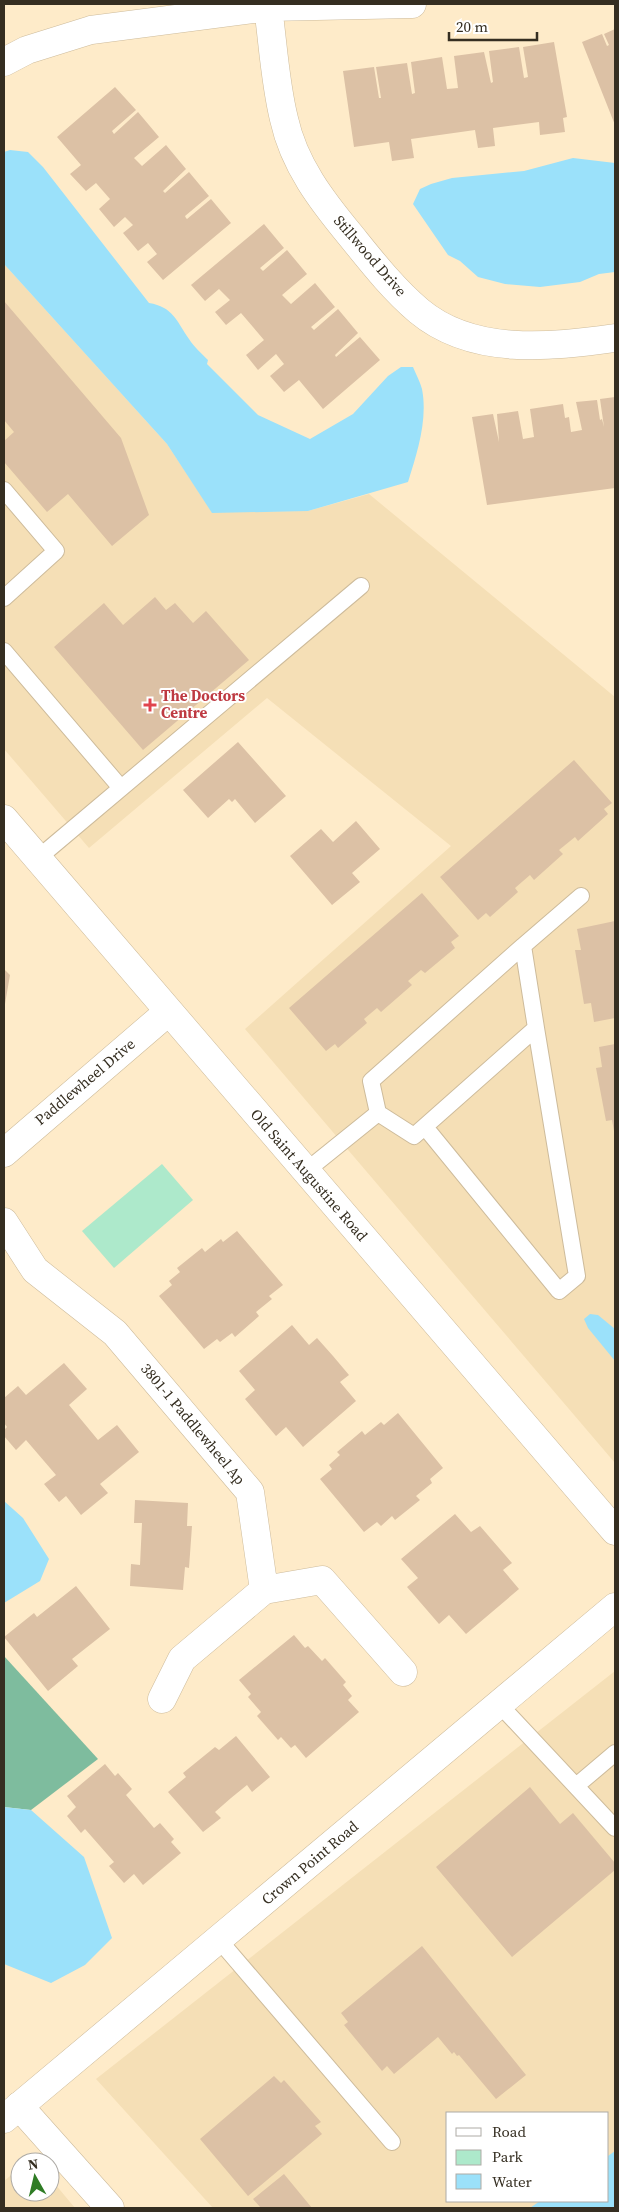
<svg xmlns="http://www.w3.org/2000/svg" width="619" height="2212" font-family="'Source Serif 4',serif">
  <rect width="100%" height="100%" fill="#feebc9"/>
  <path fill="#f5dfb6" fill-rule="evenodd" d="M4,264l163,180 45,68 96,-1 61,-17 246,203v766l-370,-434 206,-183 -184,-148 -178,150 -85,-99z
    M615,1671v537h-402l-117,-129zM448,2113h160v88h-160z
    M20,2168v24h30v-14l25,30h-71v-27z"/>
  <path fill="#ade9cb" d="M162,1164l31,36 -79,68 -32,-37z"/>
  <path fill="#7ebc9e" d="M4,1656l94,103 -67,51 -27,-3z"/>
  <path fill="#9be1fa" d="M10,150l18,2 15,15 106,136c24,4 27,17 40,36 5,8 13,15 19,21l-1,4 51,51 52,24 43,-25 35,-38 13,-9h12c3,7 7,15 9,22 6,31 -5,64 -14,93l-100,29 -96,2 -45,-69 -163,-180v-112z
    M573,158l42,5v109l-16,2 -19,8 -40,5 -35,-3 -27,-7 -18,-16 -12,-6 -35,-51 7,-15 11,-5 21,-6 72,-7z
    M590,1314l8,1 17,14v32l-27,-33 -4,-9z
    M4,1501l19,17 26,41 -9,22 -36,22z
    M4,1807l27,3 53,47 28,81 -27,27 -34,18 -47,-19z
    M615,2151v57h-85l10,-7h68v-45z"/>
  <path fill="#dcc1a5" d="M615,29v96l-33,-83 20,-8 5,12 2,-1 -5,-11z
    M554,42l13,75 -4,1 2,14 -25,3 -1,-13 -46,6 2,18 -17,2 -3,-18 -64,9 3,19 -22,3 -3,-19 -35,5 -11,-76 31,-4 5,31h2l-5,-31 31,-4 5,31 3,-1 -4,-31 31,-5 5,32 11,-1 -4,-32 30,-4 7,31 2,-1 -4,-31 30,-4 5,31 4,-1 -5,-30z
    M115,87l21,23 -24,21 2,3 24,-22 21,25 -25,21 8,8 24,-21 20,24 -23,22 2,2 24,-21 20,24 -24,20 1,2 1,1 24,-20 20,24 -68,57 -16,-18 10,-8 -9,-11 -10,8 -15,-18 10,-8 -8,-8 -11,10 -15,-18 11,-10 -14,-16 -10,8 -16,-17 11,-9 -24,-28z
    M264,224l20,24 -24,20 3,3 24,-21 20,24 -25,21 9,9 24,-21 20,24 -24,20 3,3 24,-21 20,24 -23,22 1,2 24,-20 20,23 -57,49 -24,-29 -15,12 -14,-16 14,-12 -8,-10 -18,16 -12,-15 18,-15 -23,-27 -15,12 -11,-13 15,-12 -11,-11 -14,12 -14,-16z
    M4,301l117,137 28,77 -37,31 -44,-52 -21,18 -43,-50v-21l10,-9 -10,-12z
    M615,397v91l-128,17 -15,-88 21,-3 6,28 -2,-28 21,-3 5,28 11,-2 -4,-28 33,-5 2,14 4,-1 2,15 11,-2 -6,-28 21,-2 3,20 2,-1 2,8 -4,-28z
    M155,597l11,13 9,-7 18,20 13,-12 43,49 -106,90 -89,-103 50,-44 19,22z
    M238,742l48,54 -31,27 -20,-24 -3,3 -3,-3 -21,19 -25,-28z
    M574,760l38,43 -8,6 4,5 -30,27 -3,-4 -16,13 4,4 -29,26 -4,-5 -15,13 3,4 -28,25 -4,-4 -8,7 -38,-43z
    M356,821l24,28 -28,24 8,9 -28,23 -42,-49 31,-27 12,13z
    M422,893l37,43 -8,6 4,6 -30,25 -4,-3 -13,11 4,4 -31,27 -4,-4 -13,11 3,4 -29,25 -3,-4 -9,7 -37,-43z
    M615,921v97l-21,4 -3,-19 -7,1 -9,-54h6l-4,-21z
    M4,969l6,6 -5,29h-1z
    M615,1044v87h-1l-2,-11 -6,1 -10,-53 6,-1 -3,-20z
    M237,1231l46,54 -14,11 3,3 -16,13 3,4 -24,21 -3,-4 -12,9 -3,-3 -13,10 -45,-53 13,-11 -3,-4 11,-9 -3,-4 25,-20 3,4 16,-13 2,3z
    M292,1325l17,20 8,-7 16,18 16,19 -9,7 16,19 -53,46 -17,-20 -10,9 -31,-37 10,-9 -16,-19z
    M64,1363l23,26 -18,16 29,35 19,-15 22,27 -39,32 8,9 -27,22 -15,-19 -7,6 -15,-18 12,-9 -30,-35 -10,10 -12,-14v-6l3,-3 -3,-4v-25l14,-12 8,9z
    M398,1413l45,55 -13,11 2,4 -16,13 4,4 -25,20 -3,-4 -11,10 -4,-4 -13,10 -44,-53 12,-10 -3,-4 11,-10 -3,-3 25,-21 3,4 16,-13 3,3z
    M135,1500l53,3 -1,23h5l-3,42 -4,-1 -2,23 -53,-4 1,-22 9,1 2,-42h-8z
    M455,1514l16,18 9,-6 32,37 -9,7 16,19 -53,45 -17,-19 -10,9 -32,-37 11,-9 -17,-19z
    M76,1586l34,43 -38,30 6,7 -30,25 -44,-54 30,-24 3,4z
    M294,1635l11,13 3,-2 14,15 3,-3 21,24 -3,3 9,11 -4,4 11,12 -53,46 -11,-13 -4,3 -10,-11 -3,3 -21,-24 4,-4 -13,-15 3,-3 -12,-14z
    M236,1736l34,41 -18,15 -5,-7 -16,13 -16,14 6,6 -18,14 -35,-40 18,-15 -3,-4 32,-26 4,3z
    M105,1764l10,12 3,-3 14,16 -6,6 28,33 6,-5 14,16 -3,3 10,11 -38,32 -9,-11 -10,9 -15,-17 5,-4 -29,-33 -4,4 -14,-17 9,-9 -9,-11z
    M530,1787l30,37 13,-11 42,50v7l-103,87 -76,-90z
    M422,1946l104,129 -30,24 -37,-44 -2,1 -3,-4 -2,2 -14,-17 -44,37 -7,-8 -5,5 -38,-46 4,-3 -7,-9z
    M274,2076l7,7 3,-3 37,42 -6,4 7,8 -74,62 -48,-57z
    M284,2174l28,34h-51l-8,-9z"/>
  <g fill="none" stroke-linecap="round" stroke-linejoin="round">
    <defs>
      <path id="lane" d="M4,490l52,61 -52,47
        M4,651l117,137
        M37,859l324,-273
        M523,946l58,-50
        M378,1113l-7,-32 152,-135 13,82
        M306,1171l72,-58 36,23 122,-108 41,248 -18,15 -134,-164
        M499,1704l116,124
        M576,1786l39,-33
        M219,1940l173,202"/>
      <path id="street" d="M268,7c5,37 7,76 16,112 10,46 38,82 67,117 21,26 42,53 68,75 54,45 132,36 196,27
        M4,62l23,-12 64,-20 177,-23 144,-3
        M4,1153l164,-141
        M4,1222l31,48 80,63 135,159 14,98
        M264,1590l58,-10 81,92
        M162,1699l20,-40 82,-69
        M19,2106l91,102"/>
      <path id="secondary" d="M4,819l611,712
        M4,2119l611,-512"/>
    </defs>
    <use href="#lane" stroke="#cdbb9b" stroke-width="18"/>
    <use href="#street" stroke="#cdbb9b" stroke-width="29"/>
    <use href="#secondary" stroke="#cdbb9b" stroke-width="29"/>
    <use href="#lane" stroke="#fff" stroke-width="16"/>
    <use href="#street" stroke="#fff" stroke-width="28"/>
    <use href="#secondary" stroke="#fff" stroke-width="28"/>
  </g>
  <path fill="#e0444e" stroke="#fff" stroke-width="2" d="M147.5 697.5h5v5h5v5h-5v5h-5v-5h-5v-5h5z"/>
  <g text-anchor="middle" stroke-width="4" stroke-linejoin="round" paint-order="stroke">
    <g font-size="15" fill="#352e21" stroke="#fff">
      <text transform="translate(370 256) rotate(49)" y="5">Stillwood Drive</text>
      <text transform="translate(85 1082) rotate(-40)" y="5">Paddlewheel Drive</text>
      <text transform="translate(309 1175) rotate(49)" y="5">Old Saint Augustine Road</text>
      <text transform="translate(193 1424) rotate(50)" y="5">3801-1 Paddlewheel Ap</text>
      <text transform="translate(310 1863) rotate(-40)" y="5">Crown Point Road</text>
    </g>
    <g font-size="15" font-weight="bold" fill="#be3a42" stroke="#fff" text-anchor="start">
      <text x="161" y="701">The Doctors<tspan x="161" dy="17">Centre</tspan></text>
    </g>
  </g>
  <rect width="619" height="2212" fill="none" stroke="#352e21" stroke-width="10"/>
  <rect x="446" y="2112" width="162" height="90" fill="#ffffff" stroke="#aeaba6"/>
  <rect x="456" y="2128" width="25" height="8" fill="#ffffff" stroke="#aeaba6"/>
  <text x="492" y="2137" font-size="15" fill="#352e21">Road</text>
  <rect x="456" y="2150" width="25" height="15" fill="#ade9cb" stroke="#aeaba6"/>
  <text x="492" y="2162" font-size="15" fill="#352e21">Park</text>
  <rect x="456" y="2174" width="25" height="15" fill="#9be1fa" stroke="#aeaba6"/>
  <text x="492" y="2187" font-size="15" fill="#352e21">Water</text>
  <g transform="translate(35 2177) rotate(352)"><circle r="24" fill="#ffffff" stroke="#aeaba6"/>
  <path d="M0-4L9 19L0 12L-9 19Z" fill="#2f7c25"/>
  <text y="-8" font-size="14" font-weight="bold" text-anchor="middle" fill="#352e21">N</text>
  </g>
  <path d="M449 32v8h88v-8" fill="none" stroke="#352e21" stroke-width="2.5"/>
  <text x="456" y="32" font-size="15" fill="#352e21" stroke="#ffffff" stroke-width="4" paint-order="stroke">20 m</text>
</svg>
